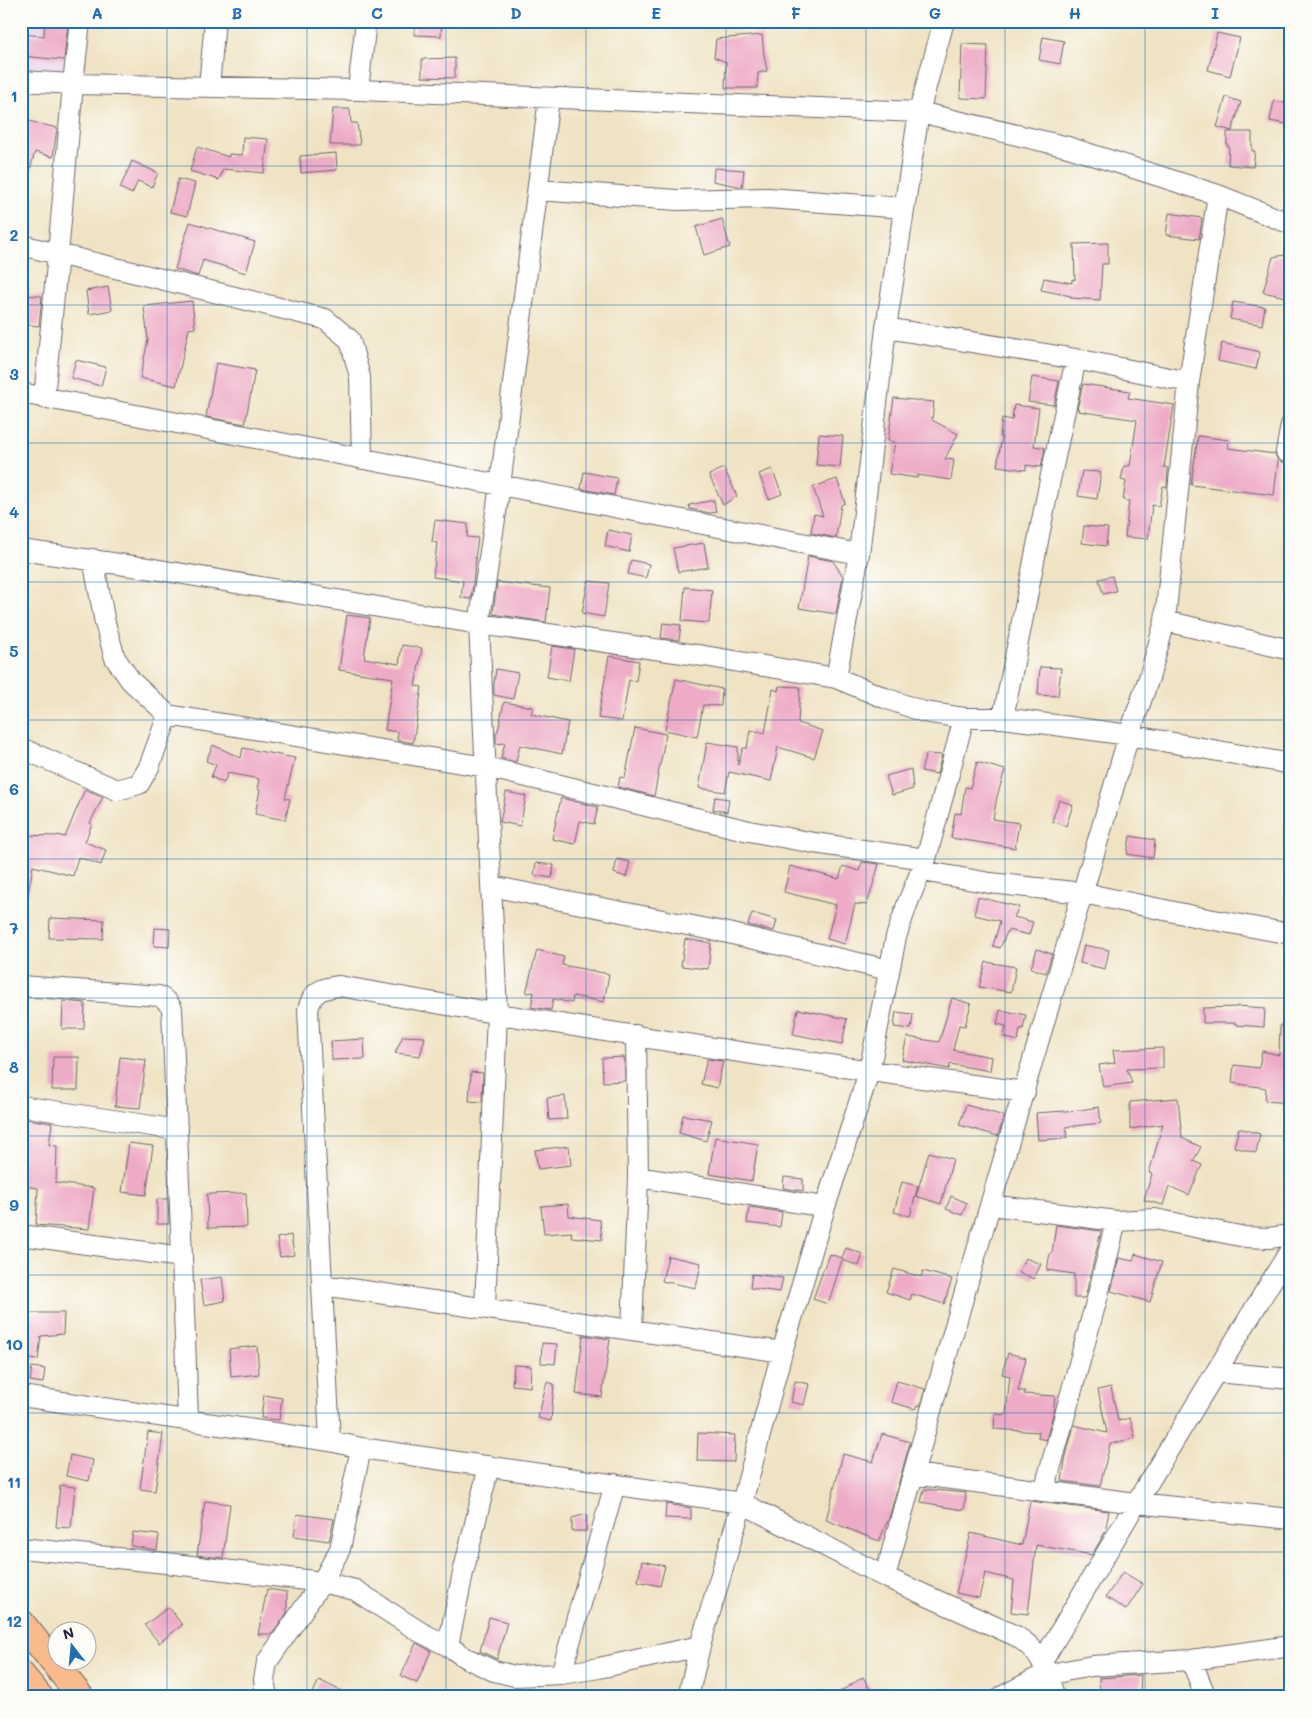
<svg xmlns="http://www.w3.org/2000/svg" width="1312" height="1718" font-family="Mali,sans-serif">
  <rect width="100%" height="100%" fill="#fdfcf7"/>
  <filter id="ink" filterUnits="userSpaceOnUse"><feTurbulence type="fractalNoise" baseFrequency=".02" numOctaves="2"/><feDisplacementMap in="SourceGraphic" scale="10" xChannelSelector="R" yChannelSelector="G"/><feConvolveMatrix kernelMatrix="1 2 1 2 8 2 1 2 1" color-interpolation-filters="sRGB"/></filter>
  <filter id="wash" filterUnits="userSpaceOnUse"><feTurbulence type="fractalNoise" baseFrequency=".0096" numOctaves="4" result="noise"/><feDisplacementMap in="SourceGraphic" scale="20" xChannelSelector="R" yChannelSelector="G"/><feGaussianBlur stdDeviation="1.12" result="paint"/><feColorMatrix in="noise" values="0 0 0 0 0 0 0 0 0 0 0 0 0 0 0 0 0 1.4 0 .05"/><feComposite in="paint" operator="in"/></filter>
  <g filter="url(#wash)">
    <rect width="100%" height="100%" fill="#f0e3c4"/>
    <path fill="#e8d2ee" d="M21,21h49l-5,50 -44,-2z"/>
    <g id="blocks">
      <path fill="#eeabc7" d="M45,21h23l-4,39 -43,-4v-22l23,2z
        M415,21h27l-1,15 -27,-1z
        M1217,33l23,5 -10,38 -22,-6z
        M762,35l2,20 3,16 -9,2 -1,15h-32l1,-26 -12,-5 2,-18z
        M1043,37l21,4 -4,23 -21,-4z
        M962,44l26,1 -2,54 -26,-1z
        M455,58v20l-33,-1v-18z
        M1226,97l15,5 -9,29 -15,-4z
        M1274,101l17,3v21l-21,-4z
        M333,109h17l1,14h6l3,22h-30z
        M21,119l36,9 -4,29 -18,-5 -10,35 -4,-1z
        M1227,132h25v19h3l-2,16 -25,-2 1,-19h-2z
        M243,137l25,2 -4,34 -41,-4 -4,11 -29,-9 7,-24 32,10v-3l13,1z
        M336,153l1,17 -36,3 -1,-17z
        M132,161l26,12 -6,14 -14,-6 -6,13 -12,-6z
        M714,168l30,2 -2,17 -29,-6z
        M178,179l17,4 -8,33 -17,-4z
        M1169,213l33,5 -3,21 -33,-4z
        M722,219l8,28 -26,8 -8,-28z
        M190,222l65,20 -9,31 -43,-13 -5,16 -23,-7z
        M1108,243v21h-6l-2,36 -29,-2v-2l-30,-6 3,-12 28,5v-4l3,1 -1,-36z
        M1291,254v33l-5,10 -23,-5 10,-35z
        M108,287l4,23 -23,4 -3,-23z
        M21,295l21,1 -3,30 -18,-2z
        M192,301l3,27 -6,1 -13,57 -36,-8 8,-38 -4,-34z
        M1233,302l32,5 -3,18 -32,-6z
        M1222,343l38,9 -4,17 -38,-8z
        M76,360l30,7 -5,19 -30,-8z
        M216,363l39,7 -10,54 -39,-7z
        M1032,377l27,4 -5,24 -26,-3z
        M1083,384l47,7 -2,7 46,7 -10,62 4,1 -1,19 -4,-1 -4,20 -7,-1 -4,34 -23,-2 4,-36 -6,-1 3,-19 -5,-1 3,-14h6l7,-46 -59,-9 1,-2h-2z
        M894,398l40,4 -2,18 26,14 -13,25 9,1 -3,20 -33,-5 -1,3 -28,-4 6,-32 -7,-1z
        M1014,405l25,3 -5,38 11,2 -4,19 -15,-2v5l-29,-4 5,-29h-2l2,-19 10,2z
        M819,434l24,2 -3,31 -24,-2z
        M1198,436l31,4 -1,8 47,6 3,7 -4,34 -83,-10z
        M724,468l13,28 -14,9 -14,-30z
        M772,469l10,25 -13,5 -10,-25z
        M1082,471l19,1 -4,27 -19,-3z
        M584,472l33,6 -3,17 -33,-6z
        M837,479l8,24 -4,2 -5,33 -25,-5 3,-19 9,2 -10,-29z
        M714,500l2,12 -6,1 -20,-4 -1,-4z
        M435,520l33,4 -1,13 11,1 -3,20h1l-5,41 -10,-1 2,-17 -30,-4 4,-34 -5,-1z
        M1084,526l24,2 -2,18 -24,-3z
        M608,530l24,5 -3,17 -24,-6z
        M704,543l4,24 -30,5 -5,-24z
        M808,556l25,5 10,15 -7,38 -37,-6z
        M631,560l18,4 -3,14 -18,-4z
        M1112,576l4,15 -13,3 -4,-15z
        M588,581l21,2 -5,34 -22,-4z
        M497,582l53,6 -4,34 -53,-8z
        M685,587l27,3 -3,33 -27,-2z
        M347,615l23,3 -6,40 35,6 3,-19 20,3 -7,38 7,1 -9,56 -16,-3 1,-8 -13,-2 8,-52 -54,-8z
        M663,623l18,2 -2,15 -18,-2z
        M552,646l22,3 -5,32 -22,-4z
        M609,656l30,5 -3,20 -7,-1 -7,41 -24,-3z
        M1040,667l21,1 -3,28 -20,-1z
        M496,669l22,4 -5,26 -19,-4v-11z
        M676,679l46,10 -1,17 -18,-1 -6,32 -32,-7z
        M779,686l21,1 -2,36 25,8 -9,27 -36,-11 -7,34 -42,-9 -4,20 -26,-4 8,-46 31,5v18l5,-17h4l3,-18 15,3 8,-44 5,2z
        M504,702l29,5 -2,7 37,8 -6,32 -42,-9 -4,17 -15,-4 4,-15 -9,1v-12l2,-1z
        M635,728l31,6 -12,62 -36,-9 2,-10 5,1z
        M213,745l28,13 2,-10 52,10 -10,40 5,1 -5,21 -30,-6 5,-24 -3,-1 2,-10 -31,-6 -4,10 -13,-6 5,-12 -10,-4z
        M926,754l16,1 -5,19 -16,-3z
        M977,762l28,8 -8,27 -4,22 26,4 -4,25 -64,-10 4,-25 6,1 4,-27 5,1z
        M911,769l2,20 -21,6 -6,-19z
        M85,789l18,8 -13,26 2,1 -7,18 21,8 -5,15 -23,-8 -5,19 -40,-10 -5,28h-7v-59l36,1v-1l8,2z
        M506,792l20,4 -6,30 -20,-4z
        M715,797l14,2 -2,13 -14,-3z
        M561,798l37,9 -4,17 -14,-3 -5,23 -23,-5z
        M1059,800l14,5 -7,21 -14,-5z
        M1130,836l25,4 -2,18 -26,-4z
        M617,859l13,3 -4,15 -12,-4z
        M862,862l17,2 -12,41 -12,-1 -10,40 -18,-5 9,-34 -52,-13 6,-26 49,13 4,-13 16,5z
        M536,863l18,2 -2,13 -18,-3z
        M978,897l41,10 -5,10 19,5 -4,13 -21,-5 -8,18 -7,-2 7,-25 -26,-6z
        M752,913l25,7 -3,11 -26,-6z
        M50,918l54,2 -1,19 -54,-1z
        M155,928l15,1 -1,18 -15,-1z
        M685,939l26,4 -3,26 -27,-3z
        M1084,945l25,5 -4,19 -25,-6z
        M1037,949l15,5 -6,19 -15,-5z
        M537,950l27,7 -2,8 47,9 -5,28 -31,-6 -1,7 -19,-4 -2,11 -20,-3 3,-15 -8,1z
        M986,962l30,5 -5,25 -32,-5z
        M952,998l19,6 -6,22 -6,-1 -6,25 39,7 -2,14 -40,-7 -1,5 -47,-9 5,-23 32,5z
        M63,1001l22,2 -1,26h-22z
        M1237,1006l28,2 -1,19 -28,-2v-2h-33v-15l34,-1z
        M798,1009l49,10 -5,25 -49,-10z
        M1000,1010l26,5 -3,14h-3l-2,12 -14,-4 2,-11 -9,-2z
        M896,1012l17,2 -2,15 -17,-2z
        M1280,1025l11,1v77l-26,-2 1,-13 -34,-5 2,-18 25,3 3,-17 17,4z
        M403,1036l22,1 -5,19 -25,-3z
        M364,1039l1,20 -33,1 -1,-19z
        M1163,1048v20l-36,1 5,14 -29,4 -4,-22 16,-2 -2,-13z
        M53,1057h26l-1,33h-26z
        M120,1057l26,3 -6,48 -25,-2z
        M624,1057l1,24 -22,1 -1,-24z
        M707,1059l16,2 -6,27 -16,-4z
        M471,1072l12,1 -1,29 -13,-1z
        M565,1096l2,23 -18,1 -2,-22z
        M1178,1098l4,40 19,9 -8,14 9,4 -13,30 -20,-9 -6,19 -19,-5 8,-26 -3,-1 14,-49 -33,5v-27z
        M966,1105l38,11 -6,20 -39,-11z
        M1099,1107l2,16 -35,4 1,11 -29,2 -2,-27 43,-3z
        M683,1115l29,5 -6,21 -27,-8z
        M21,1118l31,5 -3,22 8,1 -1,37 38,5 -5,41 -53,-4 2,-37 -17,-2z
        M1239,1128l21,6 -4,19 -22,-6z
        M715,1137l43,7 -6,37 -43,-7z
        M129,1143l24,3 -7,49 -24,-3z
        M569,1146l2,19 -33,4 -3,-19z
        M929,1152l24,7 -12,45 -25,-8z
        M784,1177l19,2v12l-20,-3z
        M902,1182l16,4 -8,30 -16,-4z
        M246,1193l1,34 -39,1 -1,-34z
        M951,1196l16,7 -5,12 -16,-6z
        M157,1199h11l1,25h-12z
        M568,1204l1,12 31,4 2,20 -31,-3 1,-5 -28,2 -3,-28z
        M749,1207l33,5 -2,15 -33,-4z
        M1056,1225l45,6 -16,67h-11v-24l-27,-4 3,-17h2z
        M291,1235l3,20 -14,2 -3,-19z
        M846,1248l17,6 -4,12 -17,-6 -14,44 -15,-5 16,-45 13,4z
        M1135,1254l27,8 -12,40 -39,-11 8,-33 14,3z
        M668,1256l33,7 -5,25 -34,-7z
        M1025,1258l16,6 -7,15 -15,-6z
        M894,1269l27,8 2,-6 29,8 -8,25 -32,-10 -2,6 -24,-8z
        M752,1274l31,4 -3,14 -30,-4z
        M222,1277l3,24 -21,4 -4,-25z
        M21,1313h43l-1,21 -22,2 -3,24 -17,-2z
        M583,1335l27,4 -8,58 -26,-3z
        M542,1343l15,1 -2,20 -14,-1z
        M257,1346l2,28 -28,3 -2,-28z
        M1008,1353l18,5 -8,33h7l-1,3 31,2 -2,18 -7,26 -8,-2 1,-6 -45,-3 1,-15 11,1 4,-39 -8,-2z
        M514,1365l17,1 -1,21 -18,-2z
        M32,1367l13,2 -2,14 -13,-2z
        M795,1381l14,3 -5,21 -13,-3z
        M897,1381l28,8 -5,17 -3,-1 -2,4 -24,-7z
        M547,1382l7,2 -3,37 -13,-3z
        M1111,1387l7,34 12,-3 5,20 -25,6 -10,42 -38,-5 3,-21 9,-35 33,8 -9,-43z
        M264,1395l18,3 -3,22 -18,-2z
        M148,1432l15,2 -8,57 -15,-2z
        M698,1433l37,2 -1,27 -37,-1z
        M882,1434l28,8 -21,76 -10,23 -53,-21 17,-66 30,8z
        M70,1455l23,5 -4,21 -23,-5z
        M60,1485l15,2 -4,41 -15,-1z
        M924,1489l42,4 -2,17 -26,-4v-1l-17,-3z
        M205,1501l25,3 -7,54 -26,-3z
        M1030,1501l79,10 -4,21 -13,23 -56,-10 -8,69 -17,-2 3,-32 -29,-7 -6,25 -23,-5 15,-60 51,12z
        M666,1504l25,4v11l-26,-1z
        M297,1514l37,5 -5,22 -35,-5z
        M587,1514l-1,17h-14v-13z
        M133,1532l26,3 -2,15 -26,-4z
        M642,1561l23,5 -5,20 -22,-5z
        M1123,1572l20,12 -17,26 -20,-13z
        M267,1589l20,3v21l-15,21h-14z
        M169,1607l13,18 -23,18 -14,-18z
        M489,1617l18,5 -10,37 -17,-8z
        M416,1643l15,8 -14,32 -16,-7z
        M1141,1675l-1,22h-40l-1,-19z
        M863,1677l12,20h-43z
        M319,1680l34,17h-42z"/>
    </g>
  </g>
  <g filter="url(#ink)">
    <use href="#blocks" fill-opacity="0" stroke="#6a666b" stroke-width="1"/>
    <g fill="none" stroke-linecap="round" stroke-linejoin="round">
      <defs>
        <path id="minor" d="M21,81l52,3 285,6 561,22 149,35 150,48 73,29
          M209,87l6,-66
          M358,90l8,-69
          M538,190l139,10 91,-2 136,10
          M21,245l304,74 25,21 10,37 2,82
          M886,328l190,31 113,23
          M21,393l838,161
          M44,398l14,-144 15,-170 7,-63
          M1286,452l5,-27
          M21,550l133,19 325,55 225,32 132,22 49,20 39,14 40,6h39l126,17 162,29
          M93,559l12,64 10,35 16,23 37,34 318,52 263,64 65,12 112,16
          M1165,621l126,29
          M836,678l23,-124 27,-226 33,-216 25,-91
          M1003,718l47,-238 26,-121
          M21,748l96,42 22,-6 10,-17 19,-52
          M922,871l68,12 93,10 120,25 88,16
          M491,886l237,47 161,37
          M21,986l138,10c7,4 10,7 13,13l10,248
          M21,1106l157,24
          M638,1177l187,30
          M991,1205l125,16 39,-2 90,18 24,1 22,-3
          M21,1235l161,22 6,163
          M323,1285l459,67
          M485,1308l12,-294 -18,-390 21,-138 49,-388
          M632,1330l6,-153 -2,-142
          M1216,1372l75,7
          M21,1396l309,45 31,7 381,55 143,74 131,59c24,14 32,35 38,61
          M330,1441l-22,-431c4,-19 14,-22 31,-24 228,41 456,76 686,106
          M913,1474l223,29 155,16
          M1044,1491l54,-196 18,-74
          M21,1548l145,15 156,19 33,8 65,42 28,14 18,12 28,13 21,5 46,-2 38,-6 101,-22
          M885,1577c76,-282 162,-562 244,-842l21,-60 15,-54 24,-239 29,-187
          M448,1646l15,-73 26,-107
          M1191,1660l15,37
          M1042,1662l94,-159 155,-254
          M561,1674l54,-190
          M267,1697l-3,-17 3,-18 55,-80 18,-33 21,-101
          M688,1697l12,-51 42,-143 40,-151 43,-145 44,-135 27,-135 12,-35 18,-43 38,-141
          M1001,1697l34,-18 30,-8 27,-5 99,-6 100,-14"/>
        <path id="major" d="M21,1622l60,75
          M21,1674l19,23"/>
      </defs>
      <use href="#minor" stroke="#6a666b" stroke-width="22"/>
      <use href="#major" stroke="#6a666b" stroke-width="28"/>
      <use href="#minor" stroke="#fff" stroke-width="20"/>
      <use href="#major" stroke="#fabb8c" stroke-width="26"/>
    </g>
  </g>
  <path fill="none" stroke="#1f6fb2" stroke-width="1" stroke-opacity="0.55" d="M167,21v1676M307,21v1676M446,21v1676M586,21v1676M726,21v1676M866,21v1676M1005,21v1676M1145,21v1676M21,166h1270M21,305h1270M21,443h1270M21,582h1270M21,720h1270M21,859h1270M21,998h1270M21,1136h1270M21,1275h1270M21,1413h1270M21,1552h1270"/>
  <rect width="1312" height="1718" fill="none" stroke="#fdfcf7" stroke-width="55"/>
  <g transform="translate(72 1646) rotate(344)"><circle r="24" fill="#fdfcf7" stroke="#a5a5ac"/>
  <path d="M0-4L9 19L0 12L-9 19Z" fill="#1f6fb2"/>
  <text y="-8" font-size="14" font-weight="bold" text-anchor="middle" fill="#22223b">N</text>
  </g>
  <rect x="28" y="28" width="1256" height="1662" fill="none" stroke="#1f6fb2" stroke-width="2"/>
  <g font-size="16" text-anchor="middle" font-weight="bold" fill="#1f6fb2">
    <text x="97" y="19">A</text>
    <text x="237" y="19">B</text>
    <text x="377" y="19">C</text>
    <text x="516" y="19">D</text>
    <text x="656" y="19">E</text>
    <text x="796" y="19">F</text>
    <text x="935" y="19">G</text>
    <text x="1075" y="19">H</text>
    <text x="1215" y="19">I</text>
    <text x="14" y="102">1</text>
    <text x="14" y="241">2</text>
    <text x="14" y="380">3</text>
    <text x="14" y="518">4</text>
    <text x="14" y="657">5</text>
    <text x="14" y="795">6</text>
    <text x="14" y="934">7</text>
    <text x="14" y="1073">8</text>
    <text x="14" y="1211">9</text>
    <text x="14" y="1350">10</text>
    <text x="14" y="1488">11</text>
    <text x="14" y="1627">12</text>
  </g>
</svg>
